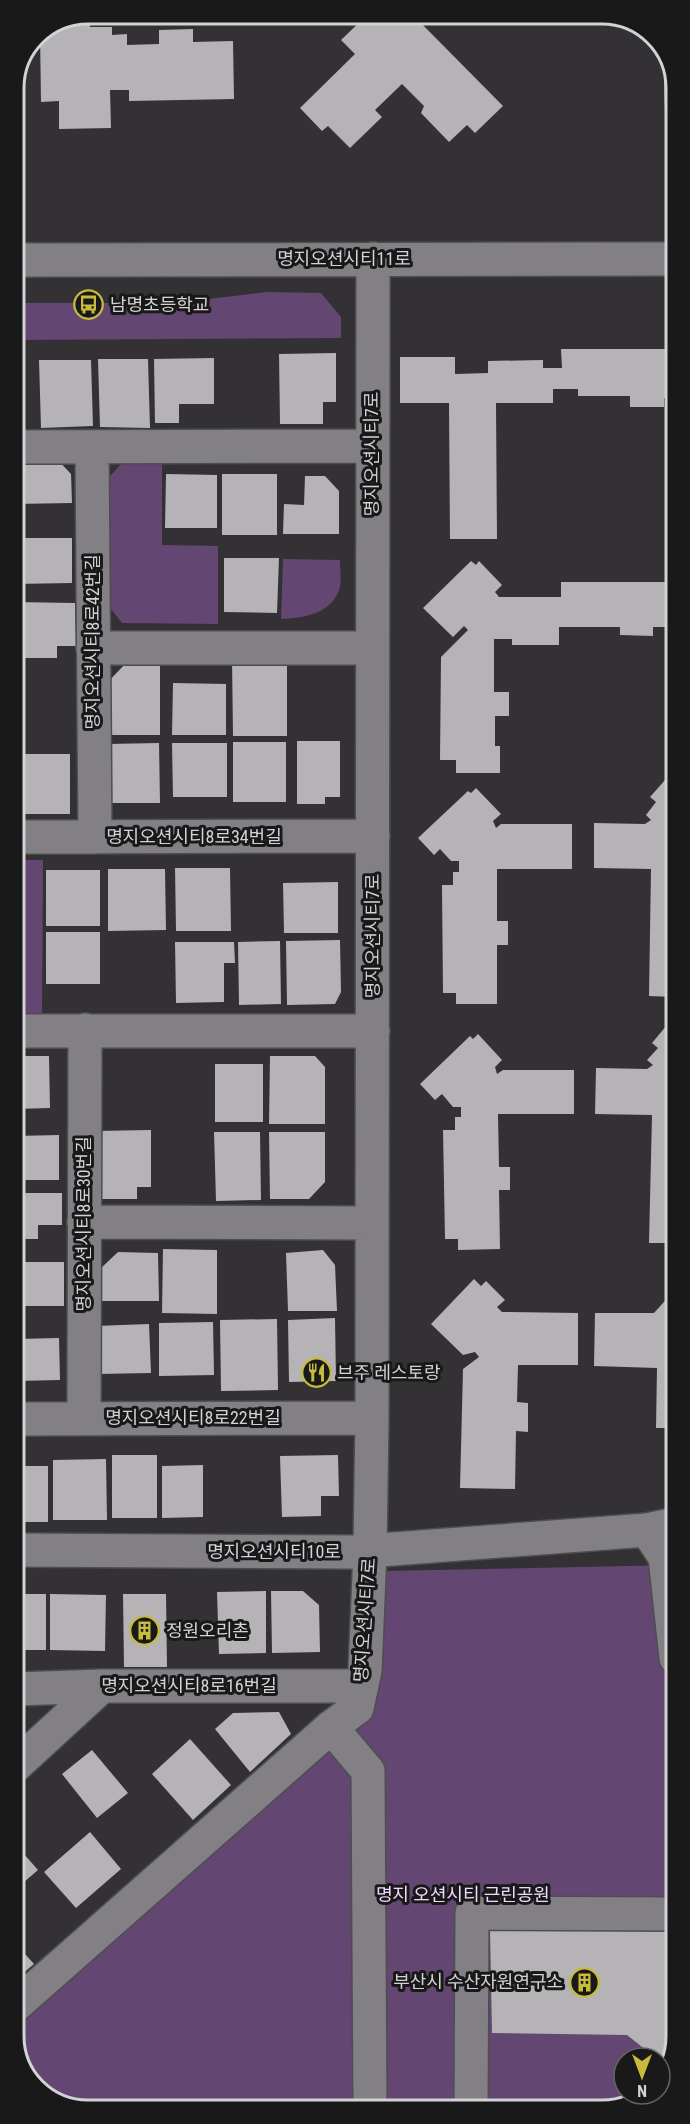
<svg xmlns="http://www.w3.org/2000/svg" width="690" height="2124" font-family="'Roboto Condensed','Noto Sans KR',sans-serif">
  <rect width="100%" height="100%" fill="#333134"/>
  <path fill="#634671" d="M267,292l54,1 20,24v21l-327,2v-37h162z
    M121,464h41v81l56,1v78l-96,-1 -18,-23 -2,-115z
    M283,559l57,1c0,9 2,22 -1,30 -8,24 -36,28 -58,29z
    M15,860h28l-1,158h-27z
    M676,1565v471l-15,46 -1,-24h-36v36h18l-21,14 -538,2 -44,-18 -23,-37v-50l315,-278 51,-156z"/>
  <path fill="#b5b3b6" d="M90,14v13h22v8l15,-1v11l32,-1v-14l34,-1v13l40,-1 1,58 -105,2v-11h-19l1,38 -52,1v-28l-18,1 -1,-69 12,-1v-4z
    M368,14h44l91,92 -28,27 -8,-8 -18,17 -28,-29 3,-7 -22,-22 -27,26 7,7 -32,31 -22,-22 -6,5 -22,-23 55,-54 -14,-14z
    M664,79h10v71h-8z
    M561,349h113v49h-10v9h-34v-11h-52v-7h-25v14h-57l1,136h-47l-1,-136h-49v-46h55v17l33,-1v-12l55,-1v8h19z
    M336,353v49h-13v22h-43l-1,-70z
    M214,358v46h-35v19h-24l-1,-64z
    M98,359h50l2,69 -50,-1z
    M39,360h52l2,66 -52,2z
    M55,457l16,17 1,29 -58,1v-46z
    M166,474l51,1v53h-52z
    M222,474h55v61h-55z
    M305,476h20l14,15v43h-56l1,-30 20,1z
    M14,538h58v45l-58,1z
    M224,558h55l-2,55 -53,-1z
    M471,561l5,4 3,-4 23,24 -7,7 4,5h62v-15h114v45h-22v9l-33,-1v-8h-61v18h-47v-6h-18v53h15v24h-14v30h5v27h-44v-13h-16l1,-103 27,-27 -4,-4 -11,11 -30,-29z
    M14,602l61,1 1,43h-19v12h-32l-1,19h-10z
    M232,658h55v78h-54z
    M126,663h34v72h-53l-1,-51z
    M173,683l53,1v51h-54z
    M297,741h43v56h-15v7h-28z
    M233,742h53v60h-53z
    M159,743l1,60h-52l-1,-59z
    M172,743h55v54h-54z
    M14,754h56v60h-55z
    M665,780l10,8v209l-26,-1 2,-127 -57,-1v-45l51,1 6,-4 -5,-5 10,-13 -6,-5z
    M476,788l25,26 -8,7 3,7 5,-4h71v45h-75v52h11v24h-11v59h-41v-11h-13l-1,-108h11v-13h6v-11h-8l-11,-12 -6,6 -16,-17 50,-47 3,2z
    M175,868h55l1,63h-55z
    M108,869h57l1,61 -58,1z
    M46,870h54v56h-54z
    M338,882v51h-54l-1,-50z
    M46,932h54v52h-54z
    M340,940l1,52 -6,12 -48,1 -1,-64z
    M280,941l1,63 -42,1 -1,-63z
    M175,942h59l1,21h-11v39l-48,1z
    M667,1025l8,8 1,210h-27l3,-128 -57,-1 1,-46 51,1 6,-4 -6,-5 11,-12 -6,-5z
    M478,1034l24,26 -7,7 2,7 6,-4h71v44h-76l1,53h11v23h-11l1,59 -42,1v-11h-13l-2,-109h12v-13h6v-10h-8l-11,-13 -7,6 -15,-16 50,-48 3,3z
    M15,1056h34l1,52 -35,1z
    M270,1056h45l10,11v57h-56z
    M215,1064h48v58h-48z
    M151,1130v57h-14v12h-42l-1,-68z
    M214,1132h46l1,68 -45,1z
    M269,1132h56v50l-16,17h-39z
    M59,1135v45h-44v-44z
    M15,1193h47v32h-24v14h-23z
    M163,1249l54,1v64l-55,-1z
    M323,1250l12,15 2,46h-49l-2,-58z
    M118,1252l40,1 1,48h-60v-31z
    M15,1262h49v44h-47v-15h-2z
    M676,1274v154h-20l1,-60 -63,-2 1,-53h59l18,-20 -7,-7z
    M474,1279l7,7 5,-5 19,19 -8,7 5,5 76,1v52h-60l-1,37 11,1v29l-12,-1 -1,58 -55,-1 3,-119 16,-12 -4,-5 -12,3 -32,-31z
    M335,1318l1,63 -47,1 -1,-62z
    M277,1319l1,71 -57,1 -1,-71z
    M213,1322l1,53 -55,1v-53z
    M149,1324l2,49 -54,1 -2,-48z
    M59,1338l1,42 -45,1v-42z
    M112,1455h45v63h-45z
    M338,1455l1,41h-18v20l-39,1 -2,-61z
    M106,1459l1,61h-54v-60z
    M203,1465v52l-41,1v-52z
    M15,1466h33v56h-33z
    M266,1591v62l-47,1 -2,-62z
    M271,1591h32l16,14 1,47 -48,1z
    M15,1594h31v56h-31z
    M50,1594l56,1 -1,56 -55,-1z
    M123,1594h43l1,73h-43z
    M279,1712l12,22 -41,38 -35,-43 18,-16z
    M190,1739l41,46 -38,35 -41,-46z
    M92,1750l36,43 -31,25 -35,-44z
    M90,1832l31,37 -45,39 -32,-36z
    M16,1845l22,25 -22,19z
    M490,1929l186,2v105l-15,44 -1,-22h-4l-29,-23 -135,-2z
    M16,1944l18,20 -18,15z"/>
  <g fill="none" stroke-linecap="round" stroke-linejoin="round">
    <defs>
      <path id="minor" d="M14,260l660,-1
        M14,447l358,-1
        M92,447l3,390
        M93,648h279
        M15,837l358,-1
        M15,1031h358
        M84,1222l288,1
        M15,1419l357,-1
        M84,1419l1,-389
        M647,1530l18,27 11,101
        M15,1550l338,2 294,-22 29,-6
        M16,1689l86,-3h260
        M331,1727l37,44 2,338
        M16,1765l86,-79
        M16,2005l315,-278 26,-19 8,-37 5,-119 2,-134 1,-1159
        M471,2109l1,-196 204,1"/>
    </defs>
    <use href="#minor" stroke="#4e4d4f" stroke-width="36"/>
    <use href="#minor" stroke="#828084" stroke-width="33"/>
  </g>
  <defs>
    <symbol id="bus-ring" viewBox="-11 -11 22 22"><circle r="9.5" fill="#1a191a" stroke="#c7bb3c" stroke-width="1.5"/><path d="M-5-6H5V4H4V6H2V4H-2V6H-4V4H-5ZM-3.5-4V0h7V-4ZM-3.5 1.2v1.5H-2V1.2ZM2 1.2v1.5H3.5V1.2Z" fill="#c7bb3c"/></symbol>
    <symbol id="restaurant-ring" viewBox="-11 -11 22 22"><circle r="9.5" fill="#1a191a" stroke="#c7bb3c" stroke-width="1.5"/><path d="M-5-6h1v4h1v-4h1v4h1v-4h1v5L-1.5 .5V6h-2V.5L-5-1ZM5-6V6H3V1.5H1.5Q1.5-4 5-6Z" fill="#c7bb3c"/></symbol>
    <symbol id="building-ring" viewBox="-11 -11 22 22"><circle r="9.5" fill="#1a191a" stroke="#c7bb3c" stroke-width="1.5"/><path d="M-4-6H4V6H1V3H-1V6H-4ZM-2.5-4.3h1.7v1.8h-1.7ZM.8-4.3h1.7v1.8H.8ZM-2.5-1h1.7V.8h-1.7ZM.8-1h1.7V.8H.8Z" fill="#c7bb3c"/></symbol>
  </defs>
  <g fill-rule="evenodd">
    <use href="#bus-ring" x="72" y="288" width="33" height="33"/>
    <use href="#restaurant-ring" x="300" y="1356" width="33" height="33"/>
    <use href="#building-ring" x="128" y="1614" width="33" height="33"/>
    <use href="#building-ring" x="568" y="1966" width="33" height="33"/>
  </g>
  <g text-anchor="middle" stroke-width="6" stroke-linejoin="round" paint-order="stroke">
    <g font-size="18" fill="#d3d2d4" stroke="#1a191a">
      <text x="344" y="265">명지오션시티11로</text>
      <text transform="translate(372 454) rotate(-90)" y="6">명지오션시티7로</text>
      <text transform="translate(93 642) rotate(-90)" y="6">명지오션시티8로42번길</text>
      <text x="194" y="843">명지오션시티8로34번길</text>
      <text transform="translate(373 936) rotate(-90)" y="6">명지오션시티7로</text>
      <text transform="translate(84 1224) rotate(-90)" y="6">명지오션시티8로30번길</text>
      <text x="193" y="1424">명지오션시티8로22번길</text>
      <text x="274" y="1558">명지오션시티10로</text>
      <text transform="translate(365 1620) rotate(-86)" y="6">명지오션시티7로</text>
      <text x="189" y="1692">명지오션시티8로16번길</text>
    </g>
    <g font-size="18" fill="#d3d2d4" stroke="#1a191a" text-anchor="start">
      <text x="110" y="311">남명초등학교</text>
      <text x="337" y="1379">브주 레스토랑</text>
      <text x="166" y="1637">정원오리촌</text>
      <text x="563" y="1988" text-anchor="end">부산시 수산자원연구소</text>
    </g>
    <g font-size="18" fill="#efd7fc" stroke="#1a191a">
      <text x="463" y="1901">명지 오션시티 근린공원</text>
    </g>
  </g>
  <path d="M0 0H690V2124H0ZM88 24H602A64 64 0 0 1 666 88V2036A64 64 0 0 1 602 2100H88A64 64 0 0 1 24 2036V88A64 64 0 0 1 88 24Z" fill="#1a191a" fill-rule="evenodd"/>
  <path fill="none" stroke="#d3d2d4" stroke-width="3" d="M88 24H602A64 64 0 0 1 666 88V2036A64 64 0 0 1 602 2100H88A64 64 0 0 1 24 2036V88A64 64 0 0 1 88 24Z"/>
  <g transform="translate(642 2076) rotate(180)"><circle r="28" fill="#1a191a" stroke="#646364" stroke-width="1.5"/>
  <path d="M0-4.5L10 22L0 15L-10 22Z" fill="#c7bb3c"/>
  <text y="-9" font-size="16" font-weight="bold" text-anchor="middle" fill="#d3d2d4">N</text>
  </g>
</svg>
